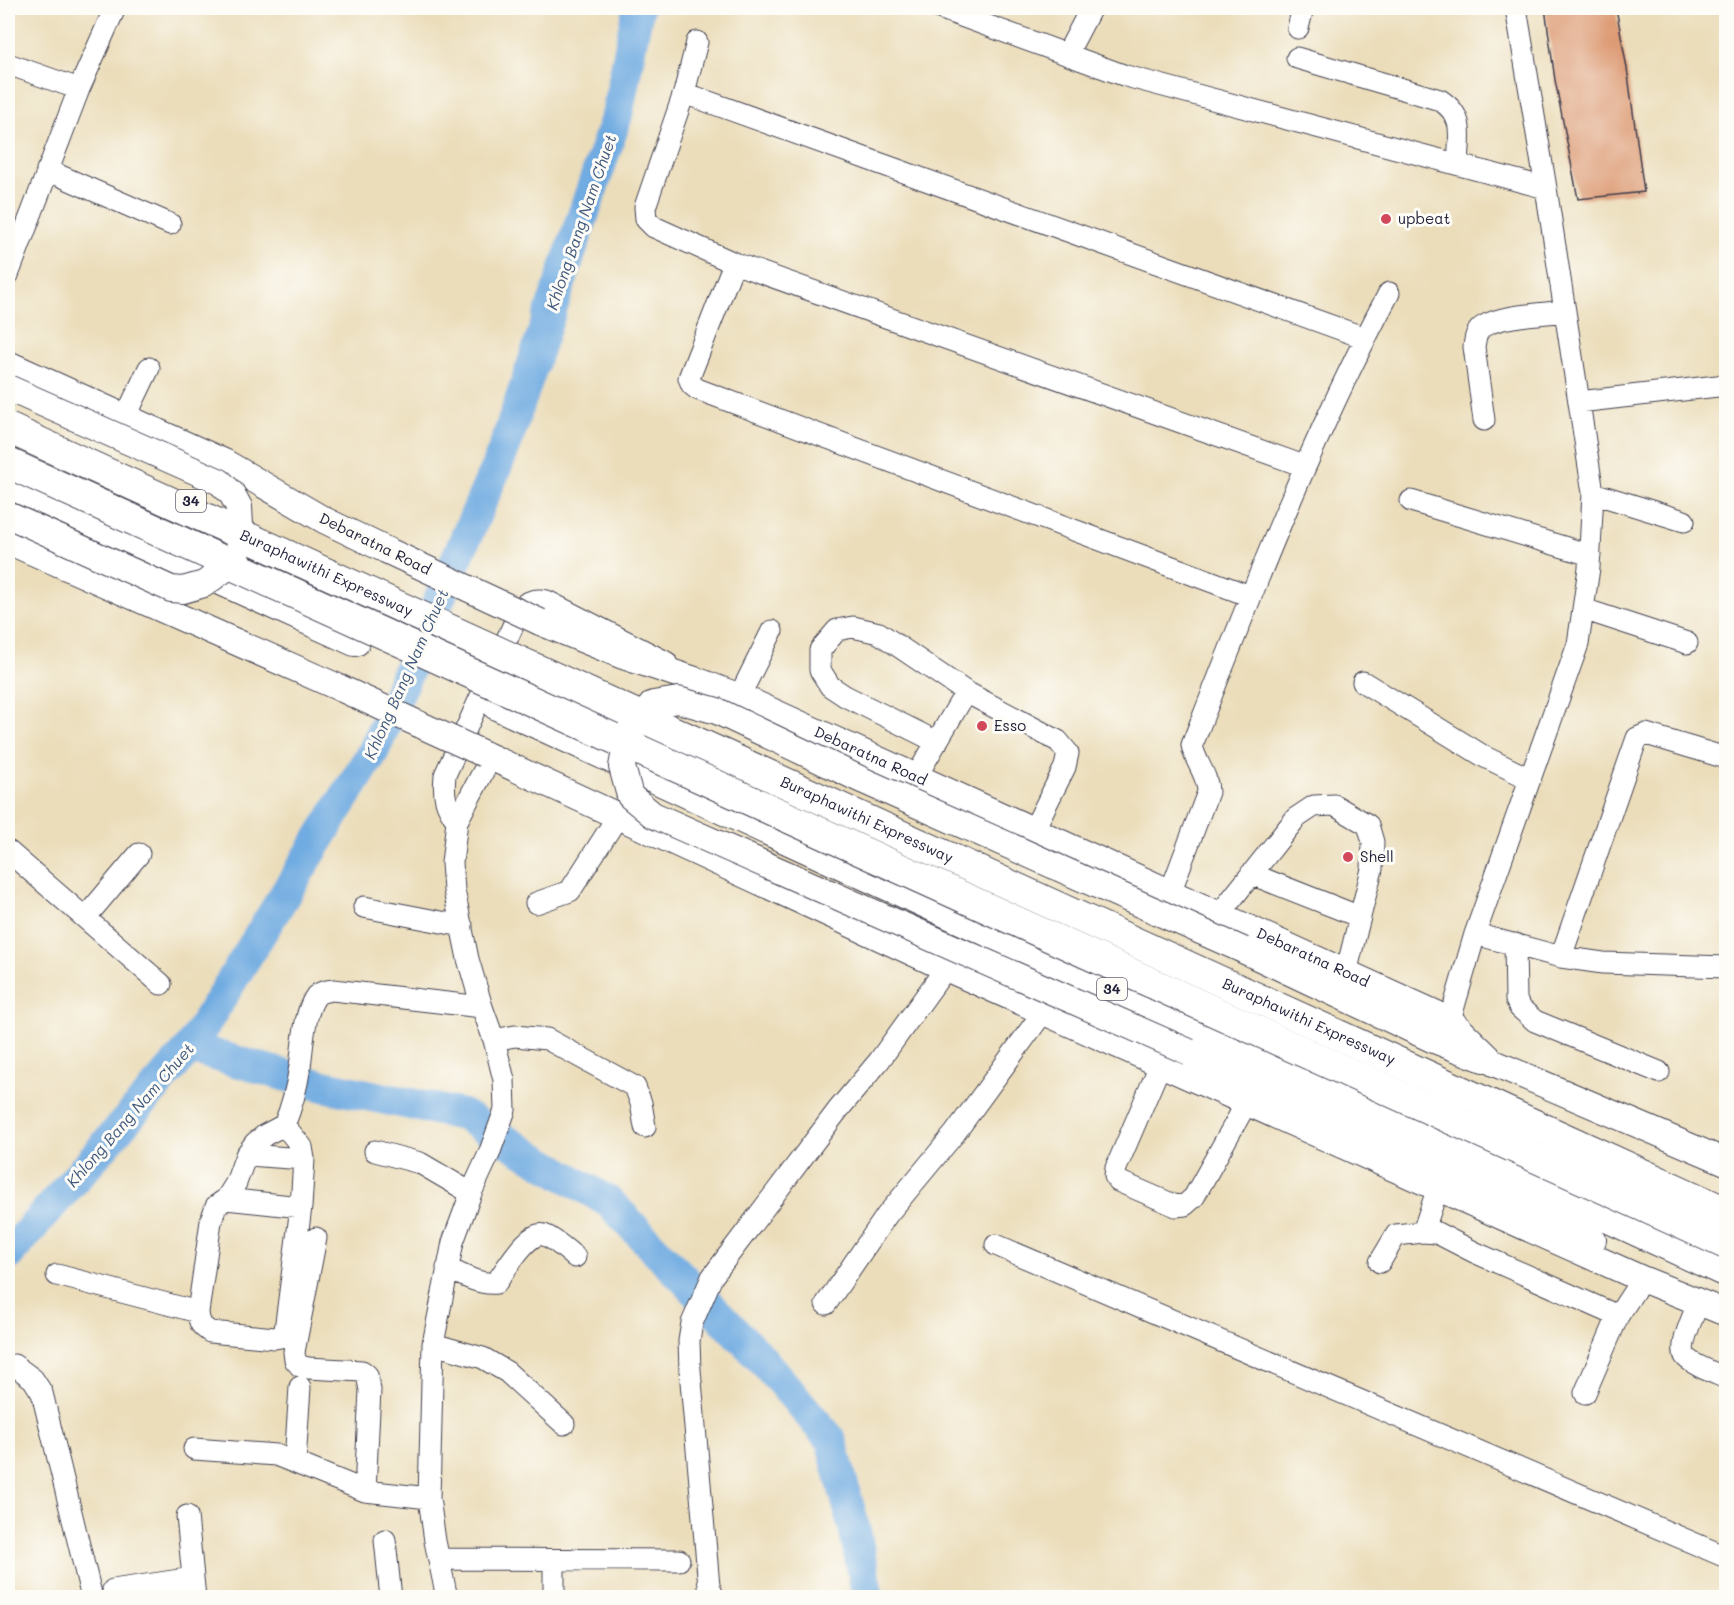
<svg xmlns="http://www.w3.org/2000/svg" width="1734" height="1605" font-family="Mali,sans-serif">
  <rect width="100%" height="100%" fill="#fdfcf7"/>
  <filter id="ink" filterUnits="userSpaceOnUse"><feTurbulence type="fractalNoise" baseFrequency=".0167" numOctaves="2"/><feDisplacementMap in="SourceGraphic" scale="12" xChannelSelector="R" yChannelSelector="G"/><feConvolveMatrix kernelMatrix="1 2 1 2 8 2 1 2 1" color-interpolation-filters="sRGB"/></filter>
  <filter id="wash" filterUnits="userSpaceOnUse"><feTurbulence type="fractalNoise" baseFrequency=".008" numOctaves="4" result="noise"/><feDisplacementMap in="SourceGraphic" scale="24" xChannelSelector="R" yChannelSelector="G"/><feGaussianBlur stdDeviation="1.35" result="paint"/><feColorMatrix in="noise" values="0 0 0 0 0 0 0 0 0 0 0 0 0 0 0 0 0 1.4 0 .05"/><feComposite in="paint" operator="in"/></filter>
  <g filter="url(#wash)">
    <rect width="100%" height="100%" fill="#ebddba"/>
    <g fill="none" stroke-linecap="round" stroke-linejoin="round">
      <path stroke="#70abe1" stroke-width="32" d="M190,1048l129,37 144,30 146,87 151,155 71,83 24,91 13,67
        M8,1255l182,-207 184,-298 130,-301 113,-334 21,-107"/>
    </g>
    <g id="blocks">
      <path fill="#db966e" d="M1545,8h71l11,60 17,124 -66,7 -23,-119z"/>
    </g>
  </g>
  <g filter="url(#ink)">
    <use href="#blocks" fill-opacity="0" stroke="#403e4e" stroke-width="1.5"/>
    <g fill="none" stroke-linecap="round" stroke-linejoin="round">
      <defs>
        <path id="minor" d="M939,8l187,68 420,112
          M1298,28l5,-20
          M697,42l-13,51 -39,114 1,12 8,8 80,36 570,203
          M1067,54l24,-46
          M1297,58l143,42c26,17 19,36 18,64
          M8,64l71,25
          M684,93l681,245
          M47,170l123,54
          M734,263l-45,115 3,7 5,4 553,207
          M8,275l71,-186 36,-81
          M1579,402l147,-17
          M126,416l23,-48
          M1484,420l-10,-73c1,-8 2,-17 10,-21 18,-11 59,-12 81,-15
          M1593,493l91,28
          M1411,501l179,54
          M1583,609l104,34
          M1363,682l122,75 45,22
          M739,697l33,-66
          M937,742l-92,-46 -15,-10 -10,-16v-20l17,-20 16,-3 26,6 87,59 92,49 10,12 -3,14 -32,64
          M916,777l50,-85
          M457,821c-12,-17 -14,-25 -12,-46l77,-169c9,-6 15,-7 25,-5l119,61
          M8,851l153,133
          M1251,874l109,43
          M1170,893l38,-101c0,-18 -13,-29 -16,-47 60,-153 119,-306 197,-452
          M536,903l34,-12 48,-75
          M364,907l98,19
          M1219,915l77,-97 18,-12 20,-1 34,20 5,17 -1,27 -26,104
          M85,918l54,-64
          M1475,934l86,23 42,6 123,4
          M1515,944l1,56 4,8 15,13 124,51
          M1561,957l76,-219 9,-4 80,24
          M1450,1020l25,-86 103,-290 11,-76 4,-75 -47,-305 -30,-180
          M494,1040l21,-4 32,3 88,48 6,16 4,24
          M1161,1063l-45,105 -1,8 3,5 58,25 9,-1 9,-8 53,-95
          M375,1151l45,12 51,30
          M246,1155l58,4
          M1438,1188l-15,44 14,1 37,19 144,64
          M226,1199l75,8 3,-48 -2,-12 -18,-22
          M301,1207l-16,123 -4,7 -6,1 -65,-6c-9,-6 -11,-9 -12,-20l13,-91 5,-15 10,-7 10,-16 10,-28 9,-12 10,-8 19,-10c8,-18 13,-39 16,-59 3,-20 4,-54 16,-70 5,-5 11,-5 17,-6l149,17
          M316,1238l-22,114 1,8 5,6 8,2 54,3 5,4 3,15 -5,101
          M996,1245l730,312
          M1380,1262l16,-27 27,-3
          M447,1268c15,7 32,17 49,15 9,-12 32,-53 48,-48 9,3 24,16 31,22
          M57,1275l141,37
          M1699,1302c-5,12 -20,43 -14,54 5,8 32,18 41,22
          M826,1304l61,-89 68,-82 89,-122
          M433,1344l50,14 24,14 57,52
          M14,1365l19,14 9,14 50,205
          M1585,1393l33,-77 24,-37
          M194,1449l82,6 89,36 64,7
          M295,1462l5,-75
          M187,1516l8,82
          M385,1540l6,58
          M439,1559l240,1
          M554,1560v38
          M113,1590l80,-12
          M447,1598l-12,-57 -6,-43 4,-154 20,-102 18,-49 18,-39 16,-44 -1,-30 -10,-40 -12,-33 -14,-48 -14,-69 -2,-27 5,-42 34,-64
          M714,1598l-5,-12 -19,-216 -1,-29 3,-18 20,-46 126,-167 41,-49 67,-93"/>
        <g id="major">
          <path d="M8,364l216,98 100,58 62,30"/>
          <path d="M8,541l332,147"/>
          <path id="s1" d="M540,622l83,34 75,25 47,18 705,321 44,43 232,99"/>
          <path d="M484,754l462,214 696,311 84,34"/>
          <path d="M1243,950l191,90 49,19"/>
          <path d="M1189,1052l325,148 79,40"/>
        </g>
        <path id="highway" d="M8,483l347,158
          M497,705l1229,567"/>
      </defs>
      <use href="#minor" stroke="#403e4e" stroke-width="23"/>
      <use href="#major" stroke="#403e4e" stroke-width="28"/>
      <use href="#highway" stroke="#403e4e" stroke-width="32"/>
      <use href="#minor" stroke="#fff" stroke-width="21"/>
      <use href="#major" stroke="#fff" stroke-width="26"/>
      <use href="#highway" stroke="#fff" stroke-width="30"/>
      <defs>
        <path id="major-bridge" d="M8,388l212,94 12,12 7,13 2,36 -12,23 -25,18 -21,6 -12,-1 -163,-74
          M386,550l154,72
          M340,688l144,66
          M1189,1052l-536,-237 -23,-19 -8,-29 6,-34 25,-29 25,-4 39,11 147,70 379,169"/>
        <g id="highway-bridge">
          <path id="s2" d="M8,428l1718,784"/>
          <path d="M8,463l1718,781"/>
        </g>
      </defs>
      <use href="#major-bridge" stroke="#403e4e" stroke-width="28" stroke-linecap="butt"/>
      <use href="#highway-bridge" stroke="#403e4e" stroke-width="32" stroke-linecap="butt"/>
      <use href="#major-bridge" stroke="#fff" stroke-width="26"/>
      <use href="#highway-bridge" stroke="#fff" stroke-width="30"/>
    </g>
  </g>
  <g fill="#d1495b" stroke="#fdfcf7" stroke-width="2">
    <circle cx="1386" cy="219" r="6"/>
    <circle cx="982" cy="726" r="6"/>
    <circle cx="1348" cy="857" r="6"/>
  </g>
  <g text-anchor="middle" stroke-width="6" stroke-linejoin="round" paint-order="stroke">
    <g fill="#fdfcf7" stroke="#646373" stroke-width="1.5">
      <rect x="176" y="490" width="30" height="22" rx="4.5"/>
      <rect x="1097" y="978" width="30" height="22" rx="4.5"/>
    </g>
    <g font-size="14" font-weight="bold" fill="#22223b">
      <text x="191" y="506">34</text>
      <text x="1112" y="994">34</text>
    </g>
    <g font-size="15" fill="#22223b" stroke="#fdfcf7" text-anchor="start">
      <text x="1398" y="224">upbeat</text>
      <text x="994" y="731">Esso</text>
      <text x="1360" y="862">Shell</text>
    </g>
    <g font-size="15" fill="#22223b" stroke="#fdfcf7">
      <text transform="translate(375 544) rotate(26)" y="5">Debaratna Road</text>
      <text dy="5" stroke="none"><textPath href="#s2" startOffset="350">Buraphawithi Expressway</textPath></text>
      <text dy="5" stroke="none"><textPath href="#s1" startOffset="357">Debaratna Road</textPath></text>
      <text dy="5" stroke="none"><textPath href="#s2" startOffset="944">Buraphawithi Expressway</textPath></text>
      <text dy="5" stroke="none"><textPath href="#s1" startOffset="843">Debaratna Road</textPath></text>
      <text dy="5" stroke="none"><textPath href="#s2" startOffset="1430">Buraphawithi Expressway</textPath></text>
    </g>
    <g font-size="16" font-style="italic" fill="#41597d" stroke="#fdfcf7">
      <text transform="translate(581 222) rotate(-71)" y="6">Khlong Bang Nam Chuet</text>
      <text transform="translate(406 674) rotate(-66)" y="6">Khlong Bang Nam Chuet</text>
      <text transform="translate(130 1115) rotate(-49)" y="6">Khlong Bang Nam Chuet</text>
    </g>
  </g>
  <rect width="1734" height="1605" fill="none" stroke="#fdfcf7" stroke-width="30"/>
</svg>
